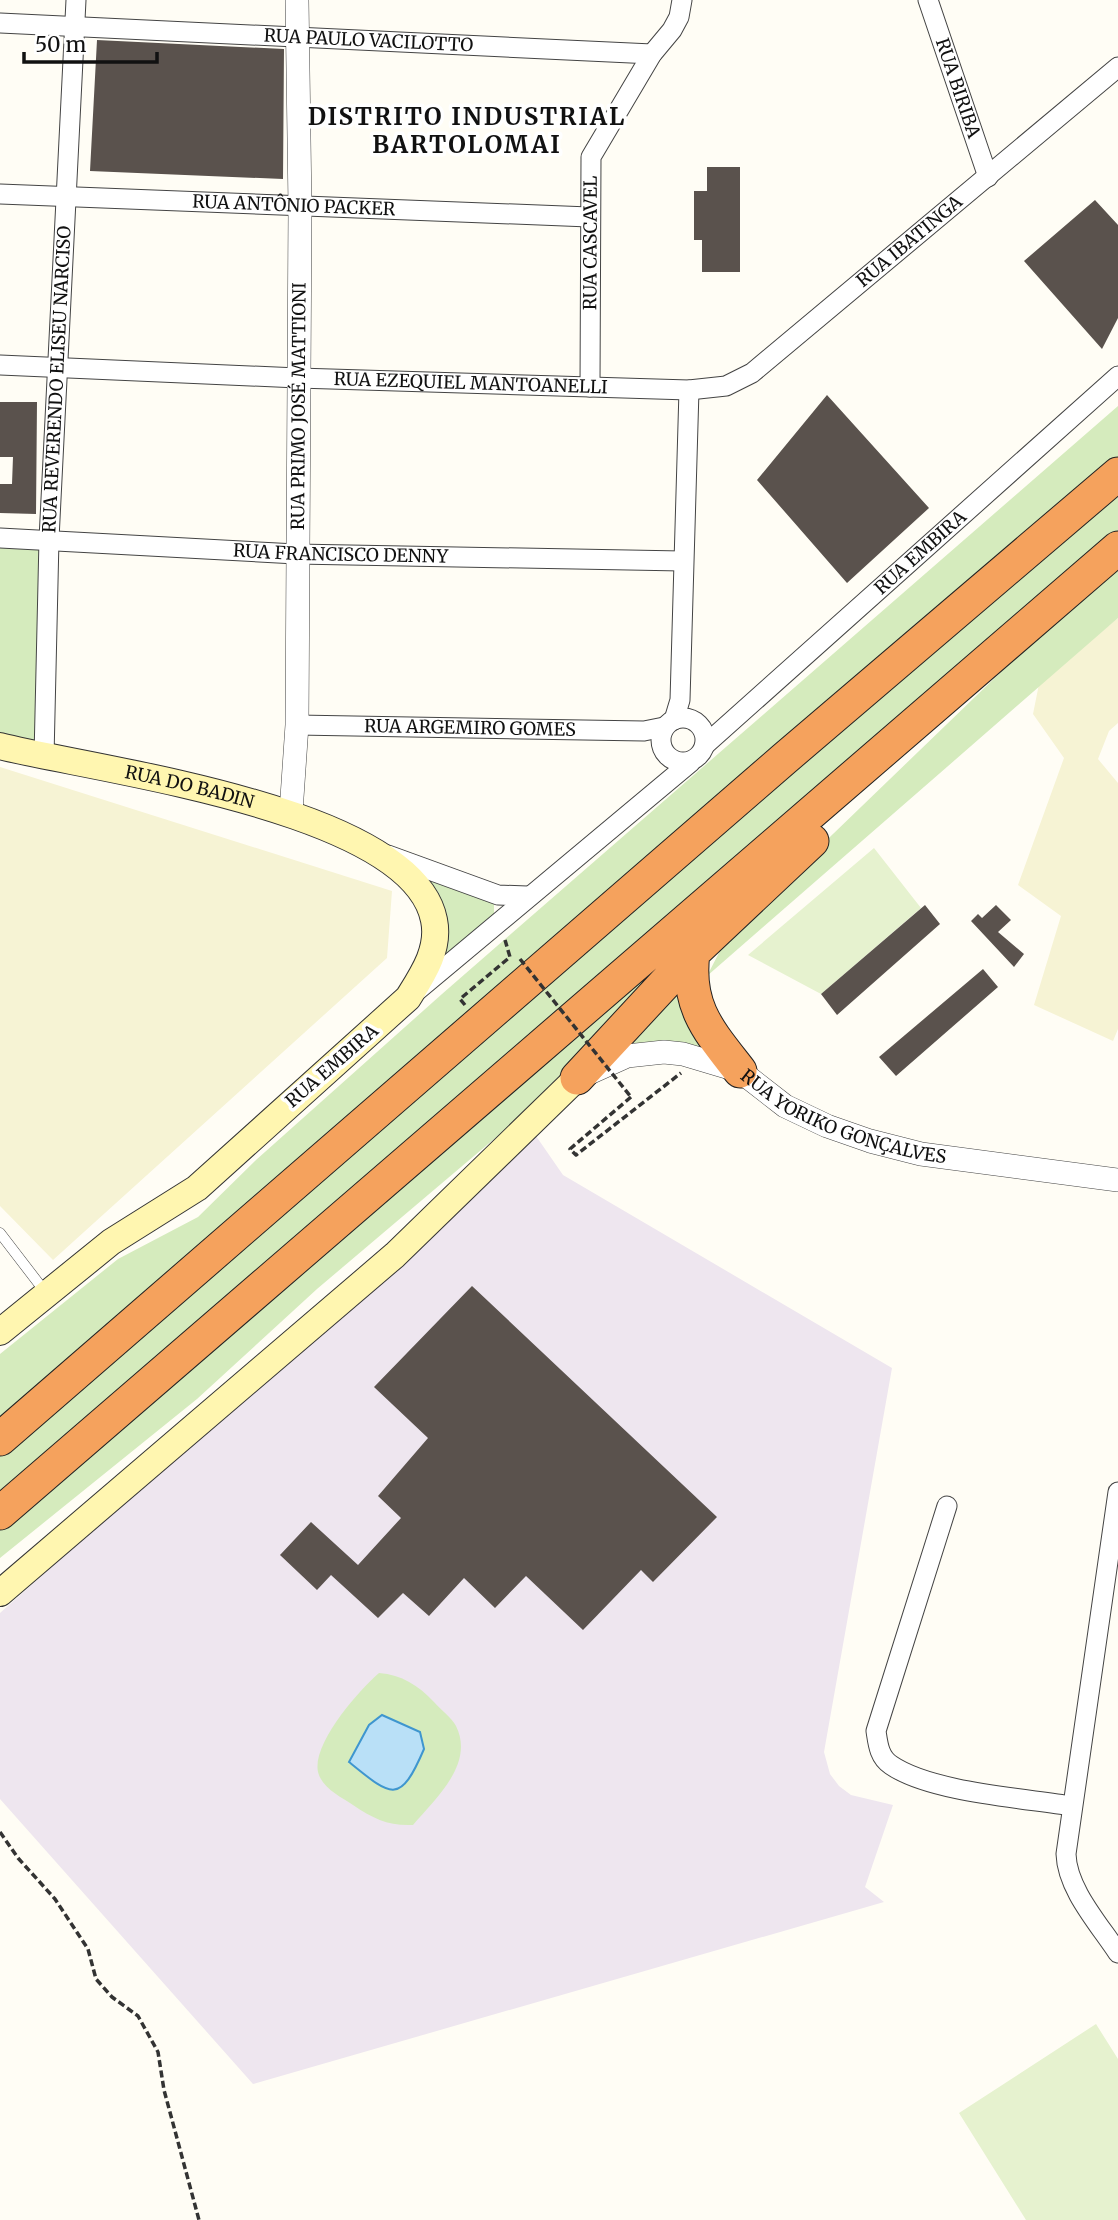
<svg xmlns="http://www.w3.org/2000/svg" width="1118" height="2220" font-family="Merriweather,serif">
  <rect width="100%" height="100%" fill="#fffdf5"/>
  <path fill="#eee6ef" d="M536,1136l27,39 329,193 -68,384 6,22 9,12 12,9 42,10 -28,82 19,15 -631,182 -253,-285v-186z"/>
  <path fill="#f6f3d4" d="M1118,618v105l-9,8 -11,28 20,24v246l-5,12 -79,-36 27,-89 -43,-31 46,-127 -31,-44 6,-30z
    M0,767l392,124 -5,67 -334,302 -53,-54z"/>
  <path fill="#d5ebbd" d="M1118,406v52l-1118,967v-71l118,-95 80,-42 58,-57 186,-166z
    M1118,487v45l-1118,967v-47z
    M0,538l44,1 -4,213 -40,-11z
    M1118,567v51l-411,358 15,-29 26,-31 255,-246z
    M396,862l98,35v20l-65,64 4,-34z
    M710,913l-151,171 -242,205 -120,110 -197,159v-29z
    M683,985l31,66c-30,-9 -54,-9 -85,-4z
    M379,1673c23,2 39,12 55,29 7,8 18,16 22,24 19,38 -21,73 -43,99 -25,1 -39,-6 -60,-20 -12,-8 -31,-17 -35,-33 -6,-28 40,-81 61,-99z"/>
  <path fill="#e6f2cf" d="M874,848l47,60 -100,86 -73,-39z
    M1096,2024l22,35v161h-92l-67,-107z"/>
  <path fill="#b9e0f7" stroke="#3f96cf" stroke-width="2" d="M382,1715l38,17 4,17c-24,56 -32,48 -75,13l20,-37z"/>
  <path fill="#5a524d" d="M97,40l187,9 -1,130 -193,-8z
    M707,167h33v105h-38v-32h-8v-49h13z
    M1095,200l23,25v93l-16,31 -78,-88z
    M827,395l102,113 -82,75 -90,-103z
    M0,402h37l-1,112 -36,-1v-29h12l1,-27h-13z
    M925,905l15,19 -103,91 -16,-21z
    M996,905l15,15 -13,12 26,22 -10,13 -43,-46 7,-7 4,4z
    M983,969l15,18 -102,89 -17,-19z
    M472,1286l245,231 -64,65 -12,-12 -58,60 -57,-54 -31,32 -31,-30 -35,38 -26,-23 -25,25 -47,-43 -14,15 -37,-35 31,-33 47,43 43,-47 -23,-22 50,-58 -54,-51z"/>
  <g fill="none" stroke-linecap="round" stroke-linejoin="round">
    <defs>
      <path id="service" d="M0,1233l46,60"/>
      <g id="minor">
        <path id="s1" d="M928,0l60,177"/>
        <path id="s2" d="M0,23l652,31"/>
        <path id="s3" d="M0,194l589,23"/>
        <path id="s4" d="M0,365l298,13 391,12 37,-4 26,-13 366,-306"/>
        <path id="s5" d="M590,387l1,-230 61,-103 20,-24 7,-13 3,-17"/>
        <path id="s6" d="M0,538l296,16 386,7"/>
        <circle cx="683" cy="740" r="22"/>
        <path d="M674,720l6,-20 9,-310"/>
        <path id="s7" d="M297,725l347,6 20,-4"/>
        <path id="s8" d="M705,745l413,-369"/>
        <path id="s9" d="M44,757l5,-218 27,-539"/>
        <path d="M388,855l110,40 29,1"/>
        <path d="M418,990l273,-228"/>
        <path d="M1118,1492l-52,362c1,35 33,70 52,99"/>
        <path d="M947,1506l-71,225c2,13 3,26 15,34 39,27 131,33 180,41"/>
      </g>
      <g id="tertiary">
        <path id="s10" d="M291,812l6,-87 3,-518 -3,-207"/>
        <path id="s11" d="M587,1074l40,-18 37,-4 19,2 57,17 45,35 42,20 43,15 51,13 197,26"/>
      </g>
      <g id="secondary">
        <path id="s12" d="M0,746c94,24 412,62 434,174 6,29 -11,54 -26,78l-211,190 -86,54 -111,90"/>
        <path d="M0,1593l395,-338 182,-177"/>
      </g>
      <path id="motorway" d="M693,953c-7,54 16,78 47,118
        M577,1078l116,-125 119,-112
        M0,1439l784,-680 334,-285
        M0,1513l1118,-965"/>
    </defs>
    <use href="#service" stroke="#444" stroke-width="11"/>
    <use href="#minor" stroke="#444" stroke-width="21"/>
    <use href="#tertiary" stroke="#444" stroke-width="24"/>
    <use href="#secondary" stroke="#333" stroke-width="28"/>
    <use href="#motorway" stroke="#222" stroke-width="35"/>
    <path stroke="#333" stroke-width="3.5" stroke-dasharray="7 3.5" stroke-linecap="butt" d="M465,1005l-5,-6 50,-42 -5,-17
      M631,1097l-61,52 6,6 105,-82
      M0,1832l18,26 37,41 33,50 8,30 16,18 26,19 20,36 6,38 35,130"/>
    <use href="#service" stroke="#fff" stroke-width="10"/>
    <use href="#minor" stroke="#fff" stroke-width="19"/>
    <use href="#tertiary" stroke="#fff" stroke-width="23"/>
    <use href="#secondary" stroke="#fff6b0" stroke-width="26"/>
    <use href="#motorway" stroke="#f5a25d" stroke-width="33"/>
    <path stroke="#333" stroke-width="3.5" stroke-dasharray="7 3.5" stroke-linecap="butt" d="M520,959l111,138"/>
  </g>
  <g text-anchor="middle" stroke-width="7" stroke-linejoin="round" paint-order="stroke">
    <g font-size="18" fill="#111" stroke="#fff">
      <text dy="6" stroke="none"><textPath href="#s2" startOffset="369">RUA PAULO VACILOTTO</textPath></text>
      <text dy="6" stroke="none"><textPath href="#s1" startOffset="93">RUA BIRIBA</textPath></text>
      <text dy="6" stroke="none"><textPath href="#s3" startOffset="294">RUA ANTÔNIO PACKER</textPath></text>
      <text dy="6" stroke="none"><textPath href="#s4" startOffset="961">RUA IBATINGA</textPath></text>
      <text dy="6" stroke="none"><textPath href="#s5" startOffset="144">RUA CASCAVEL</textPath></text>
      <text dy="6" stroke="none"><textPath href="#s9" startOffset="378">RUA REVERENDO ELISEU NARCISO</textPath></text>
      <text dy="6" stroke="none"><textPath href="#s4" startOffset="471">RUA EZEQUIEL MANTOANELLI</textPath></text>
      <text dy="6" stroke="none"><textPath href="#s10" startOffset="406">RUA PRIMO JOSÉ MATTIONI</textPath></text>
      <text dy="6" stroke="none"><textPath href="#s8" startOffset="289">RUA EMBIRA</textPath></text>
      <text dy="6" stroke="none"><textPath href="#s6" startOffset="341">RUA FRANCISCO DENNY</textPath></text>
      <text dy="6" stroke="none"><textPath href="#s7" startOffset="173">RUA ARGEMIRO GOMES</textPath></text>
      <text dy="6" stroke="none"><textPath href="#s12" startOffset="194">RUA DO BADIN</textPath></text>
      <text transform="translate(332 1066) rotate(-41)" y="6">RUA EMBIRA</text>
      <text dy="6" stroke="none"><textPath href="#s11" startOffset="275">RUA YORIKO GONÇALVES</textPath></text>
    </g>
    <g font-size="24" font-weight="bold" letter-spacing="2" fill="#111" stroke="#fff">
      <text x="467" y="125">DISTRITO INDUSTRIAL<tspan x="467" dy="28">BARTOLOMAI</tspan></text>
    </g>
  </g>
  <path d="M24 52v10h133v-10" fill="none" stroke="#111111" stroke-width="3.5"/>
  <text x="35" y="52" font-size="21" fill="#111111" stroke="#ffffff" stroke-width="5" paint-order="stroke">50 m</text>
</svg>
